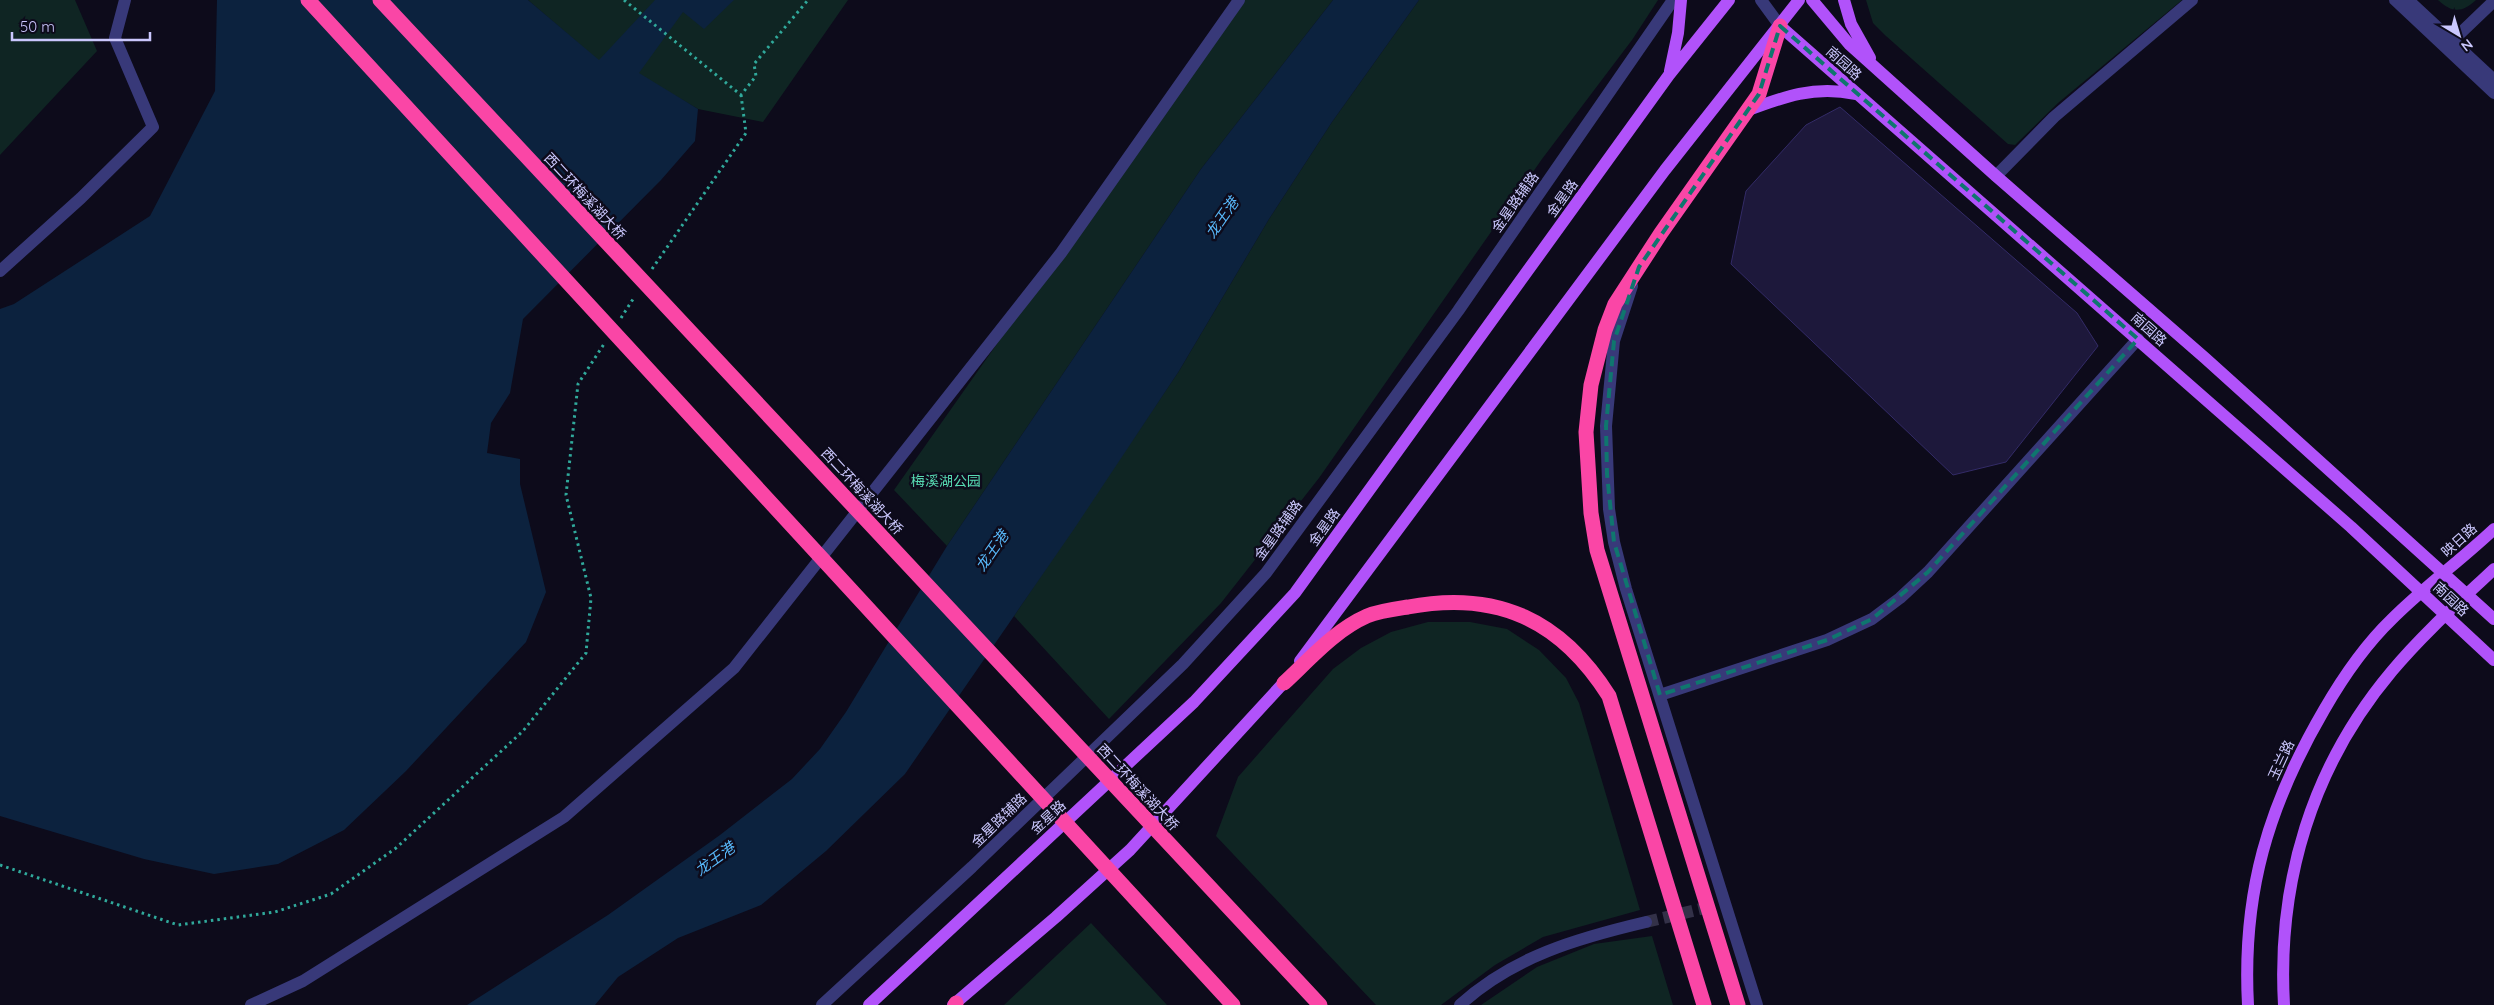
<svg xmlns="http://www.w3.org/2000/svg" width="2494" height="1005" font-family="Quicksand,'Noto Sans SC',sans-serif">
  <rect width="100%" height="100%" fill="#0d0b1b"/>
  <path fill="#0f2523" d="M0,0h75l22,51 -97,104z
    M528,0h320l-85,122 -65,-13 -60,-35 -39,-13z
    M1239,0h94l-132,169 -254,377 -53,-56z
    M1419,0h239l-26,40 -90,119 -223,319 -98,125 -112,116 -95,-103 165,-245 90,-152 63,-97z
    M1866,0h316l-124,103 -43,42 -7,-1 -122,-108 -13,-13z
    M2438,0h38c-14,13 -24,13 -38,0z
    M1428,622h42l37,7 32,21 27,28 13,25 61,207 -97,27 -48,28 -54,40h-65l-160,-169 22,-59 95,-108 28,-21 30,-16z
    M1091,923l76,82h-163z
    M1652,936l21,69h-192l56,-38 57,-23z"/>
  <path fill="#0c223e" d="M217,0h311l71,60 56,-60h79l-30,29 -21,-17 -44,61 59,36 -3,32 -34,39 -138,139 -13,74 -19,30 -4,30 33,6v25l26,108 -20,50 -120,129 -62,59 -66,34 -64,10 -70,-15 -144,-43v-507l14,-5 136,-88 65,-125z
    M1333,0h86l-87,122 -63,97 -90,152 -105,158 -169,245 -79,77 -65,54 -83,33 -60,39 -23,28h-128l141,-90 112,-80 72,-56 28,-30 26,-37 101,-166 254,-377z"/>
  <path fill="#1d183b" stroke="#332b67" d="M1840,107l237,206 21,33 -92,116 -53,13 -222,-211 15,-73 60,-66z"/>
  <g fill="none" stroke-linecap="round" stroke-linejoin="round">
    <path stroke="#333148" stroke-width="12" stroke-dasharray="12 6" stroke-linecap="butt" d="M1646,922l63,-15"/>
    <path stroke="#30a99b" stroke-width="3" stroke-dasharray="2.5 4" stroke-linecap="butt" d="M624,0l117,95 15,-19 -2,-12 54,-64
      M652,269l94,-136 -5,-38
      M621,318l14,-22
      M0,865l178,60 97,-13 56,-18 65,-46 127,-117 63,-78 5,-55 -25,-103 12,-111 26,-40"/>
    <path stroke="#383979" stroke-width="12" d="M1761,0l19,26
      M2395,0l99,93
      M2408,0l86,80
      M2447,46l47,-45
      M1996,176l58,-59 138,-117
      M0,271l81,-73 72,-71 -38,-89 10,-38
      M1632,286l-18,55 -8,85 3,83 5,33 12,47 131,416
      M1660,695l167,-55 45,-21 28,-21 28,-26 210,-233
      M251,1005l52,-24 261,-164 170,-149 327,-415 178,-253
      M822,1005l150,-138 211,-203 83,-91 192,-262 215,-311
      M1460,1005c52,-48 118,-67 186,-83"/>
    <path stroke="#b152fa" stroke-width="12" d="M1812,0l37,44 147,132 209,182 289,261
      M1844,0l7,24 19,34
      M1780,26l571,501 143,133
      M1670,71l8,-38 3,-33
      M1746,111c37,-14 69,-26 109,-17
      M1300,661l365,-491 134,-170
      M869,1005l325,-303 101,-109 374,-518 60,-75
      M953,1005l103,-88 74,-67 159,-173
      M2248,1005c-6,-112 20,-199 76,-295 19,-33 41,-65 68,-91 32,-32 69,-59 102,-90
      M2284,1005c-7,-123 28,-239 108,-334 31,-37 67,-69 102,-102"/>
    <path stroke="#fa46a6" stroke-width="15" d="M1284,683c26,-24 51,-53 83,-67 12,-5 28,-7 41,-9 89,-17 153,13 201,89l95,309
      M955,1005l1,-2
      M1738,1005l-141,-455 -6,-37 -5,-81 5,-47 14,-55 10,-26 46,-71 98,-139 21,-68"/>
    <path stroke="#fa46a6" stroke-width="15" d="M308,0l925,1005
      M380,0l940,1005"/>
  </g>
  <path fill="none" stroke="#0f766e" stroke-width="4" stroke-dasharray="10 6" stroke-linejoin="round" d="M1780,26l358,313 -210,233 -56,47 -45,21 -167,55 -46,-153 -7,-68 -1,-48 8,-85 25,-74 120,-173z"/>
  <g text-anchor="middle" stroke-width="5" stroke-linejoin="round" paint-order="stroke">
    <g font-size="14" fill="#cac7fd" stroke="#0d0b1b">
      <text transform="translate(1844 63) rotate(42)" y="5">南园路</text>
      <text transform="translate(585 196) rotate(47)" y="5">西二环梅溪湖大桥</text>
      <text transform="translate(1562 198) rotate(-54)" y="5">金星路</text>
      <text transform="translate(1515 202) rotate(-55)" y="5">金星路辅路</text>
      <text transform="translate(2149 329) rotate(42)" y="5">南园路</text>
      <text transform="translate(862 491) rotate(47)" y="5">西二环梅溪湖大桥</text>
      <text transform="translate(1324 527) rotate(-54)" y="5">金星路</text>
      <text transform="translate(1278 530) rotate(-54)" y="5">金星路辅路</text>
      <text transform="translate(2459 540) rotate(-42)" y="5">映日路</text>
      <text transform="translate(2451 599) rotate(43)" y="5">南园路</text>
      <text transform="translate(2281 760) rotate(-65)" y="5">玉兰路</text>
      <text transform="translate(1138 787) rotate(47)" y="5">西二环梅溪湖大桥</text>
      <text transform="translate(1048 817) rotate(-43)" y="5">金星路</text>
      <text transform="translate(999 820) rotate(-44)" y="5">金星路辅路</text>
    </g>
    <g font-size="14" fill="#57dab2" stroke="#0d0b1b">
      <text x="946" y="486">梅溪湖公园</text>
    </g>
    <g font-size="15" font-style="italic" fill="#58b8fa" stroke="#0d0b1b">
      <text transform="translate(1222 218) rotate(-55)" y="5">龙王港</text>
      <text transform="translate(992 551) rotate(-55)" y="5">龙王港</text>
      <text transform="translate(715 859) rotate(-36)" y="5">龙王港</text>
    </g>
  </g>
  <g transform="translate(2459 35) rotate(142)" stroke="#0d0b1b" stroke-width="4" paint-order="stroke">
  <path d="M0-4L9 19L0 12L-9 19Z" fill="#cac7fd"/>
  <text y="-8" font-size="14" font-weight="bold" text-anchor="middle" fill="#cac7fd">N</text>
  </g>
  <path d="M12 32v8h138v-8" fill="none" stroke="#cac7fd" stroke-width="2.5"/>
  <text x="20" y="32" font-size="15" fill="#cac7fd" stroke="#0d0b1b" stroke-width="4" paint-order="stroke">50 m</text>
</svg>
